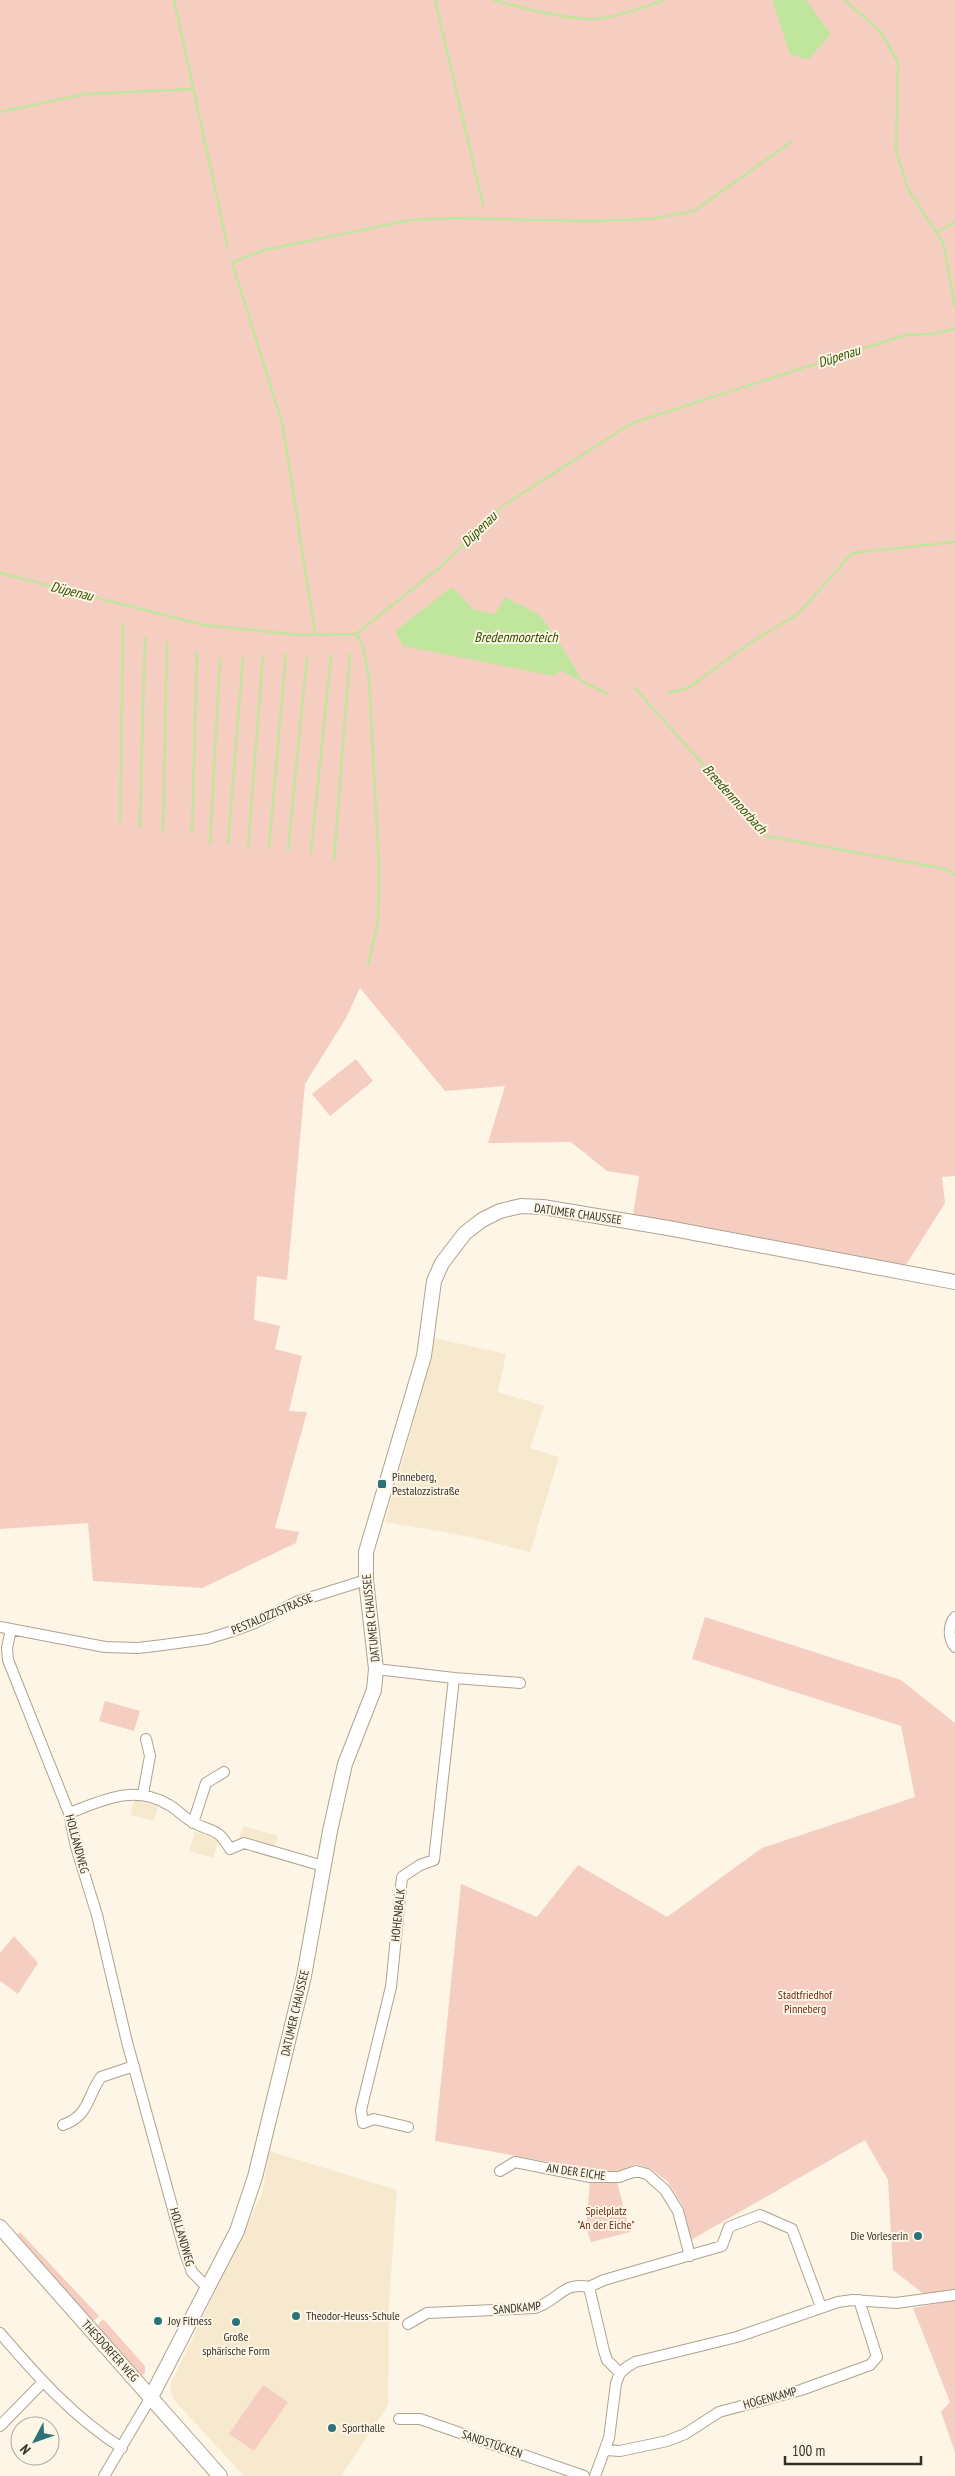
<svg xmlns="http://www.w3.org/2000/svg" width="955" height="2476" font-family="'PT Sans Narrow',sans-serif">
  <rect width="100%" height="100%" fill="#fdf5e5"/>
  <path fill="#f7e9ce" d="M434,1338l72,16 -8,38 46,14 -14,42 29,9 -29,95 -59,-15 -86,-15 47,-165z
    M134,1800l24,6 -4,15 -24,-6z
    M243,1826l35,10 -4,13 -35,-10z
    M195,1832l24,7 -6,19 -24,-7z
    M269,2151l128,39 -8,113 -1,102 -47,71h-97l-70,-76 -3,-8 -1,-7 92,-191z"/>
  <path fill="#f6cec1" d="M0,0h955v1176l-13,1 3,26 -39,62 -273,-49 6,-40 -32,-5 -36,-29 -83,1 17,-57 -60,5 -85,-103 -14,30 -41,66 -18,196 -30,-4 -3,44 26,6 -5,23 27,7 -13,55 18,1 -32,116 24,4 -3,11 -94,45 -109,-7 -5,-58 -88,6z
    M356,1059l17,22 -43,35 -18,-22z
    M705,1617l196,63 54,43v568l-30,4 -32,-25 -5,-90 -23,-40 -174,100 -8,-34 -16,-25 -16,-12 -15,-5 -18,8h-15l-168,-31 26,-257 76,33 41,-52 89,52 95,-69 153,-51 -14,-71 -209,-67z
    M105,1701l35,10 -6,20 -35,-10z
    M14,1936l24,27 -20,31 -18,-13v-28z
    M590,2182h27l13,50 -39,10 -5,-15z
    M20,2232l79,84 -9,8 -75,-87z
    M955,2300v152l-14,-40 9,-10 -37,-94z
    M103,2319l42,47v7l-5,4 -46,-48z
    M263,2385l25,17 -34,49 -25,-17z"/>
  <path fill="#c0e69d" d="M772,0h34l25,34 -23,26 -18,-6z
    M452,587l22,23 21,4 10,-17c11,6 24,11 34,18 7,5 41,59 44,67l-22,-11 -7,5 -151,-30 -8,-15z"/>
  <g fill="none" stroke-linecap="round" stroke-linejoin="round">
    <path stroke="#c0e69d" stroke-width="2.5" d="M174,0l54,248
      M435,0l48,205
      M493,0c32,8 65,18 99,19 17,0 55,-12 71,-19
      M845,0l35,31 18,31 -2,89 12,38 35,53 12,65
      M0,112l85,-18 108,-5
      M938,232l17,-10
      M0,573l204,52 96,10 56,-1 84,-67 64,-62 128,-82 273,-88 27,-1 23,-5
      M315,634l-32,-208 -51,-164 33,-12 145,-30 45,-2 136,3 59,-2 44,-8 97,-69
      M356,634l8,15 5,29 10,188 -1,55 -10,44
      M583,682l25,12
      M634,687l133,149 179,33 9,6
      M669,693l19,-5 62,-45 48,-29 54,-61 103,-11
      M120,822l3,-197
      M140,827l5,-189
      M163,832l4,-189
      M192,833l5,-180
      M210,844l10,-185
      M228,844l15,-186
      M248,847l15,-191
      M269,848l17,-194
      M288,851l19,-193
      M311,853l20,-198
      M334,861l16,-207"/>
    <defs>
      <path id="minor" d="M955,1617c-7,7 -7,22 0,30
        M0,1627l105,20 33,1 25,-3 44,-6 23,-7 25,-9 41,-21 70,-22
        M11,1629l-4,19 1,12 61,153 7,34 21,68 30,127 58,211 7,19 15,15
        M376,1669l78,9 -20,182 -14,5 -18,12 -11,110 -30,123 2,13 11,-4 34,8
        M454,1678l66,5
        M143,1794l7,-38 -4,-17
        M69,1813c35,-13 65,-29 100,-8 8,4 14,12 22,16 21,13 25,4 39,28l14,-6 79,23
        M193,1823l13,-40 18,-11
        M63,2125c27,-10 24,-29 38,-48l33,-11
        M500,2171l15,-9 75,15h29l17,-6 11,3 18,16 13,21 12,45
        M589,2287l15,-7 118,-34 7,-19 31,-12 32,14 29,78
        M408,2324l19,-11 108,-5c23,-7 28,-27 54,-21l15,64 3,9 13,13
        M0,2333c37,43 73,84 122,115
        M399,2419h21l164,57
        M0,2426l42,-43
        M606,2450l14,1 47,-10 18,-7 34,-22 82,-22 69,-25 7,-8 -18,-57
        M104,2476l47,-79
        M595,2476l14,-38 7,-55 4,-10 7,-6 8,-5 102,-25 101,-35 15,-2 43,3 59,-8"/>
      <path id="tertiary" d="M0,2227l220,249
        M151,2397l86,-166 18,-54 49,-201 26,-145 15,-67 29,-74 2,-21 -10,-89v-28l58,-196 10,-75 8,-18 23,-30 17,-13 18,-9 21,-5 22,1 125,21 287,54"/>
    </defs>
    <use href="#minor" stroke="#ada390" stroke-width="12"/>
    <use href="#tertiary" stroke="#ada390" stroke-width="16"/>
    <use href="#minor" stroke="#fff" stroke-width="10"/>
    <use href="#tertiary" stroke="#fff" stroke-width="14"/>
  </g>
  <g fill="#2a7479" stroke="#fdf5e5" stroke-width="2">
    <rect x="377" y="1479" width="10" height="10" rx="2.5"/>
    <circle cx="918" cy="2236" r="5"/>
    <circle cx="296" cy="2316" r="5"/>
    <circle cx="158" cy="2321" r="5"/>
    <circle cx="236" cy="2322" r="5"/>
    <circle cx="332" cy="2428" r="5"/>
  </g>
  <g text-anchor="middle" stroke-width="4" stroke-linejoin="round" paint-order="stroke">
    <g font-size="12" fill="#35312a" stroke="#fdf5e5">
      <text transform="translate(578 1214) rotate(8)" y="4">DATUMER CHAUSSEE</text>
      <text transform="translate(272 1614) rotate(-23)" y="4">PESTALOZZISTRASSE</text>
      <text transform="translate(371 1618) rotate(-96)" y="4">DATUMER CHAUSSEE</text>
      <text transform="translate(77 1844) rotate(75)" y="4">HOLLANDWEG</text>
      <text transform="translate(398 1915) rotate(-84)" y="4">HOHENBALK</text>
      <text transform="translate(295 2013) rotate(-77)" y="4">DATUMER CHAUSSEE</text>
      <text transform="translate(576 2172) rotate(8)" y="4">AN DER EICHE</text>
      <text transform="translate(182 2237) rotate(74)" y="4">HOLLANDWEG</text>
      <text transform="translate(517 2308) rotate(-5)" y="4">SANDKAMP</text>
      <text transform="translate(110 2351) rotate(48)" y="4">THESDORFER WEG</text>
      <text transform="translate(770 2398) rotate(-15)" y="4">HOGENKAMP</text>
      <text transform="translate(492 2444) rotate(19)" y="4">SANDSTÜCKEN</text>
    </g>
    <g font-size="12" fill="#35312a" stroke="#fdf5e5" text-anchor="start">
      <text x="392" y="1481">Pinneberg,<tspan x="392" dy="14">Pestalozzistraße</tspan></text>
      <text x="908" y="2240" text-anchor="end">Die Vorleserin</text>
      <text x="306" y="2320">Theodor-Heuss-Schule</text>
      <text x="168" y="2325">Joy Fitness</text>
      <text x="236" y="2341" text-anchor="middle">Große<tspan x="236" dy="14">sphärische Form</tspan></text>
      <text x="342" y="2432">Sporthalle</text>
    </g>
    <g font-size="12" fill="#732b13" stroke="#fdf5e5">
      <text x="805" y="1999">Stadtfriedhof<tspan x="805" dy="14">Pinneberg</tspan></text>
      <text x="606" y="2215">Spielplatz<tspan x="606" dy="14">"An der Eiche"</tspan></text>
    </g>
    <g font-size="14" font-style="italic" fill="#315101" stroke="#fdf5e5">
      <text transform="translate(839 356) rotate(-18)" y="5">Düpenau</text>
      <text transform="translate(479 529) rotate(-44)" y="5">Düpenau</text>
      <text transform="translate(72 591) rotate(14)" y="5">Düpenau</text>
      <text x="516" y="642">Bredenmoorteich</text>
      <text transform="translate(735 799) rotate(48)" y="5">Breedenmoorbach</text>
    </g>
  </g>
  <g transform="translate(35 2441) rotate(229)"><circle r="24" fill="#fdf5e5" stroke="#ada79a"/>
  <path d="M0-4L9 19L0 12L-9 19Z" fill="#2a7479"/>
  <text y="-8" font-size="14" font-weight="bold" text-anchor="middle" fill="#35312a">N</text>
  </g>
  <path d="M785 2456v8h136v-8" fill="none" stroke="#35312a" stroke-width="2.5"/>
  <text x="792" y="2456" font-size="15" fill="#35312a" stroke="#fdf5e5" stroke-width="4" paint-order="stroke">100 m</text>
</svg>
